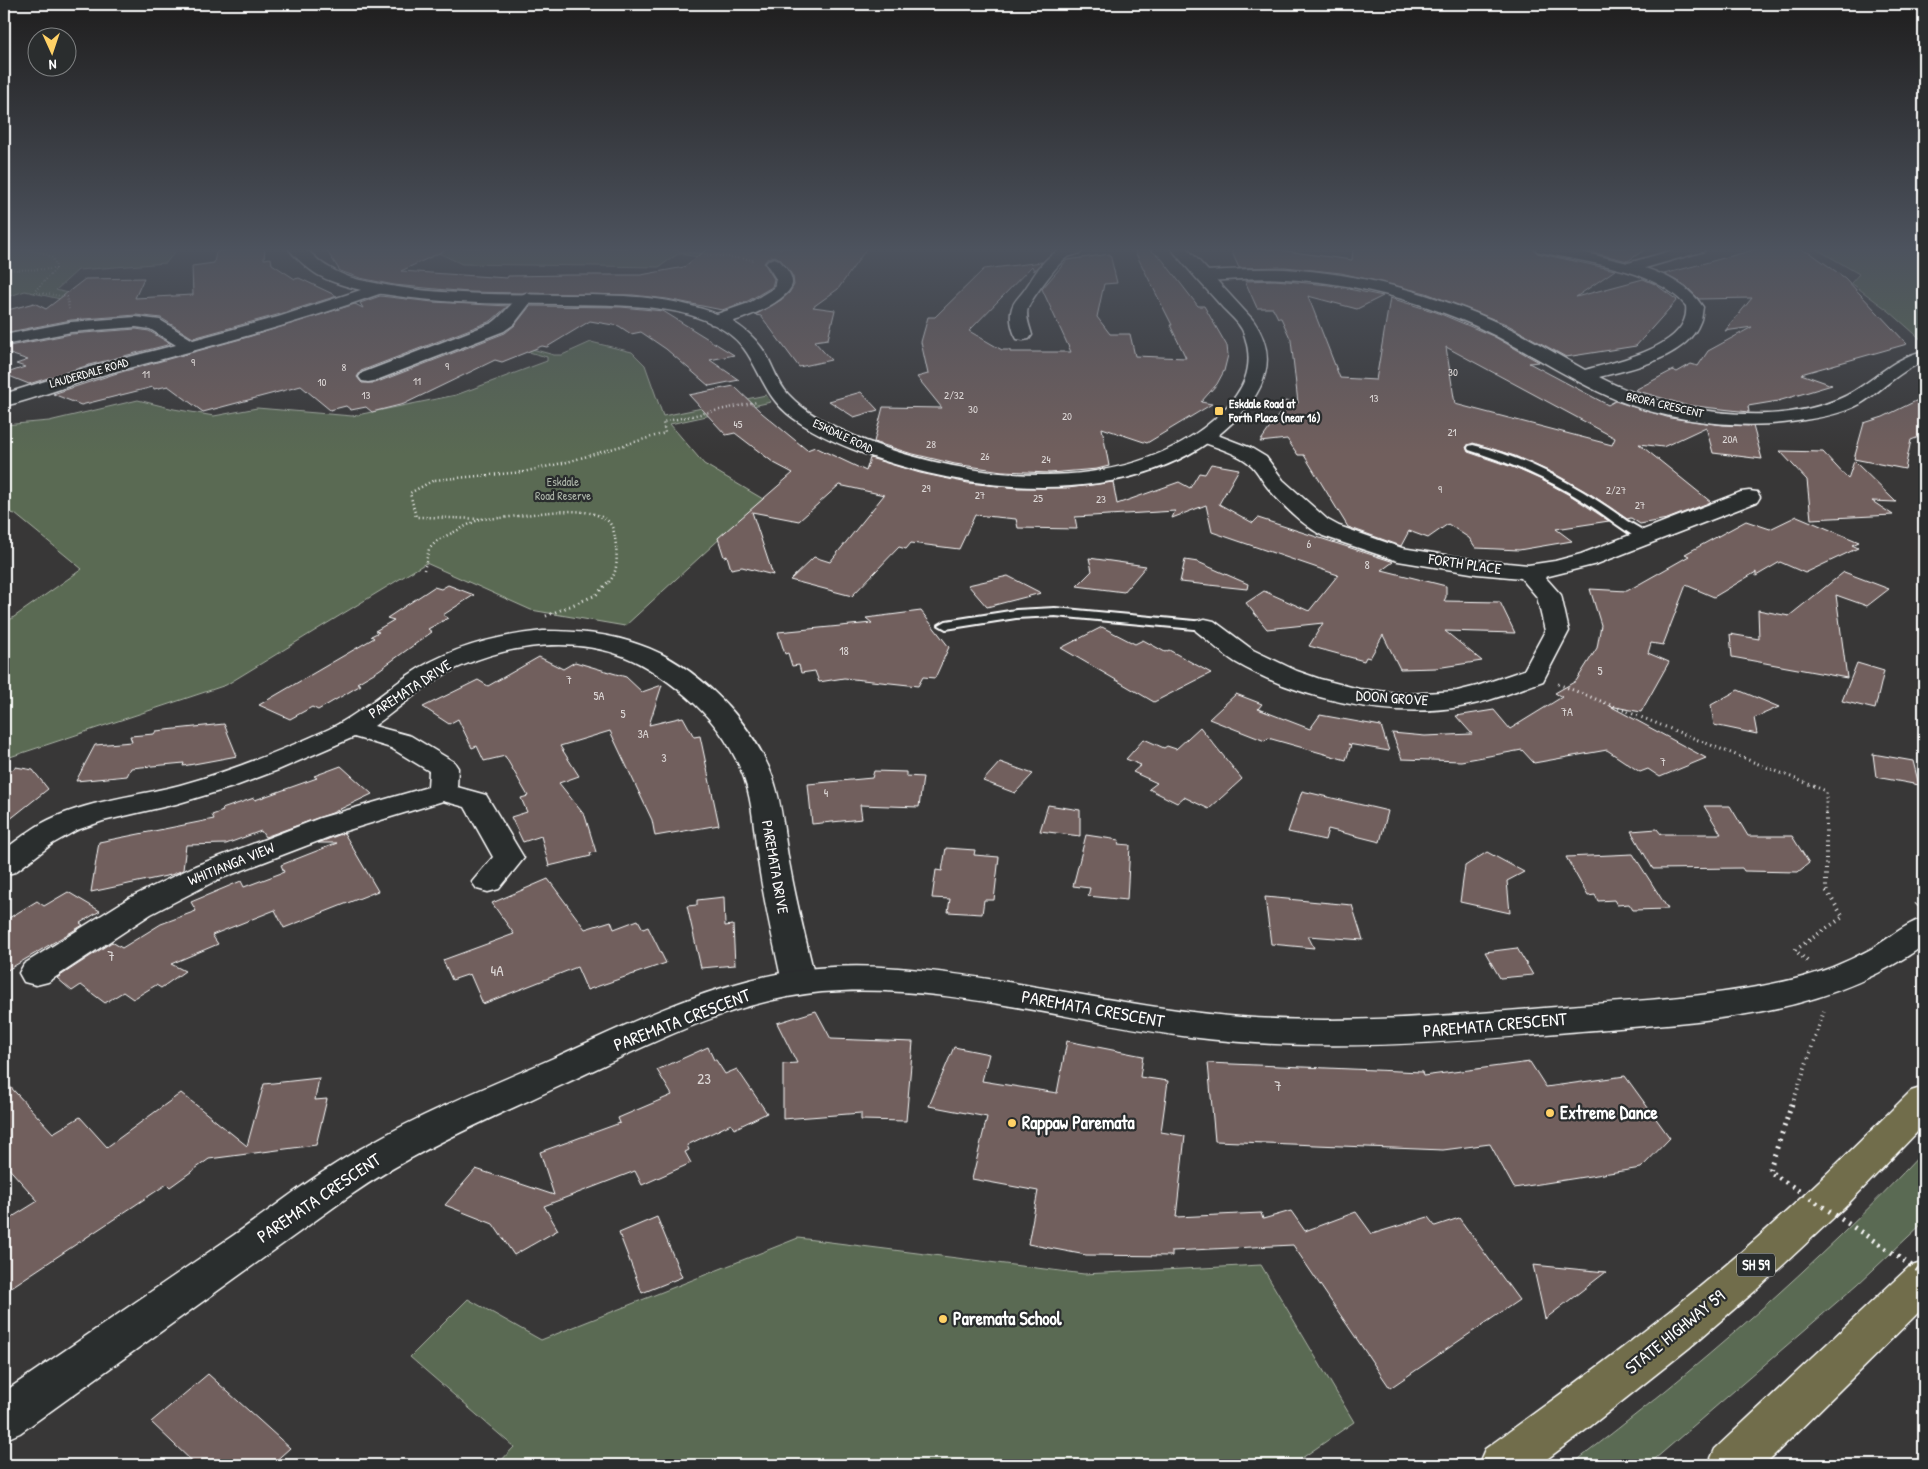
<svg xmlns="http://www.w3.org/2000/svg" width="1928" height="1469" font-family="'Patrick Hand',sans-serif">
  <rect width="100%" height="100%" fill="#383737"/>
  <filter id="ink" filterUnits="userSpaceOnUse"><feTurbulence type="fractalNoise" baseFrequency=".02" numOctaves="2"/><feDisplacementMap in="SourceGraphic" scale="10" xChannelSelector="R" yChannelSelector="G"/><feConvolveMatrix kernelMatrix="1 2 1 2 8 2 1 2 1" color-interpolation-filters="sRGB"/></filter>
  <g filter="url(#ink)">
    <path fill="#5a6a52" stroke="#acb4a8" d="M4,248h174l-12,15 -88,7 -22,20 19,5 3,26 -16,3 -2,-25 -35,-8 -21,7z
      M428,248h246l8,4 79,5 -15,6 -68,-9 -19,13 -197,-3z
      M1815,248h100l9,3v91l-35,-31 -38,-28 8,-9z
      M495,339l59,16h8l29,-13 41,10 13,13 18,51 103,-21 5,7 -101,22 34,40 59,35 -138,127 -94,-16 -105,-47 -200,122 -222,74v-135l78,-55 -67,-55 -11,-3v-86l45,-4 89,-21 36,9 40,7 43,-8 95,8 104,-21 91,-34v-4l-58,-16z
      M1924,1151v71l-66,62 -210,181h-77c125,-95 245,-199 353,-314z
      M798,1238l286,36 177,-9 93,157 -62,43h-795l17,-18 -104,-90 58,-58 73,41z"/>
    <path fill="#715e5d" stroke="#fff" fill-rule="evenodd" d="M237,248h28l-1,11 7,-1 1,6 23,15 4,-1 38,18 -60,19 -84,23 -32,-20 -25,-3 -65,5 -67,13v-22l30,-8 12,6 39,-30 59,-1 -9,20 58,-3 -1,-29 22,-3 2,-11z
      M325,248h125l-49,23 106,7 1,-2 60,-1h73l43,-8 24,-19h159l-29,41 -25,18 22,3 -7,29 -14,2 17,19 -32,7 -38,-51 -6,-1 26,-15 8,-7 5,-8 -1,-8 -4,-7 -9,-11 -5,-3 -7,2 -4,5 10,16 -2,8 -24,14 -26,9 -55,-11 -34,-4 -165,-3 -74,-7 -34,-7 -20,-7z
      M1133,248h15l13,10 37,48h6l23,40 1,9 -4,16 -7,13 -16,18 11,2 -65,39 -45,-15 7,38 -12,3 -47,4 -48,-2 -47,-7 -46,-11 -35,-11 9,-35 59,1 -25,-31 11,-3 -7,-32 7,-25h7l49,-48 58,-7 -8,9 -2,-5 -63,65 33,19h8v2h61l-29,-63 25,-29 43,-6 7,29 -13,1 -7,33 13,17h20l5,22 51,2 -16,-33h2z
      M1230,248h34l88,12 1,-12h180l4,5 78,17 -39,27 67,-18 12,5 22,16 -41,46 -70,11 -60,-33 -80,-31 -85,-20 -56,-6 -46,1z
      M1574,248h73l-19,13z
      M1761,248h37l14,6 33,24 62,66 -106,30 31,11 -54,16 -30,5 1,6 -64,-7 -50,-15 38,-20 4,2 14,-8 7,2 10,-15 44,-24 -27,4 27,-33 -53,1 -13,-13 -22,-12z
      M1275,280l54,5 54,11 -26,13 -49,-13 32,82 36,2 14,-82 46,14 57,24 46,26 -10,1 79,42 7,-4 55,17 53,7 30,1 9,33 -49,-6 -7,-26 -43,20 -24,-3 72,58 -44,17 -27,5 -9,-6 -4,1 -35,-24 -37,-21 -40,-18 -42,-13 -7,4 2,5 47,16 29,13 29,16 36,24 -53,8 16,12 -53,9 -43,-2 -7,-10 -21,-14 -20,14 -19,-7 -8,15 -53,-19 -44,-72h-6l-11,-16 -27,3 20,-29 5,-12 13,2 -7,-63 -10,-22h-3l-5,-10h-16l-12,-27zM1446,347l169,91 -3,7 -157,-41z
      M380,296l53,6 75,4 -17,15 -130,50 -4,6 5,6h13l130,-50 10,-8 15,-19 91,1 42,4 71,44 -24,5 29,20 -30,6 -43,-37 -25,-17 -10,2 -12,-8 -29,-5 -43,26 -5,-1 -40,16 -7,-2 -91,44 -32,8 -6,-5 -15,3 -5,-4 -16,4 -29,-24 -98,26 -35,-26 -14,3 -1,-2 -72,18 -28,-11 61,-20 134,-37 107,-33 8,4 -3,-5z
      M136,329l13,2 22,13 -82,21 -60,19 -25,-10 21,-7 -9,-3 12,-4 -24,-8v-5l67,-13z
      M734,386l28,27 45,37 8,-3 51,24 4,-13 50,15 48,10 50,5h50l45,-6 4,22 62,-22 11,6 9,-15 6,1 6,-10 28,5 -20,35 34,19 5,-5 133,43 2,1 -11,8 64,16v11l-2,4 56,1 15,31 -70,-2 37,30 -46,7 -36,1 -17,-34 -13,23 -4,-1 -2,4 -55,-15 14,-23 -56,6 -21,-26 18,-12 45,20 29,-36 -126,-43 -6,-27 -34,13 3,-7 -100,6 2,12 -59,-1 -2,-9 -41,-4 -16,34 -48,-6 -5,6 -7,-2 -47,49 -62,-16 24,-23 16,5 54,-67 -45,-10 -40,36 -47,-9 21,63 -31,-8 -11,2 -4,-13 -3,1 -6,-19 75,-65 -19,-10 -39,-30 -9,2 -37,-40z
      M861,392l17,18 -24,7 -25,-16z
      M1924,397v38l-13,5 -6,29 -51,-10 10,-36 19,-6z
      M1780,451l43,1 25,27 6,-18 42,41 -24,-1 21,14 -82,4 -4,-39z
      M1797,516l62,26 -7,3 6,3 -53,25 -25,-11 -24,14v-4l-42,25 -28,-12 -23,60 -12,-2 -3,10 21,9 -28,50 -31,-6 96,52 -46,19 -12,-8 -8,3 -33,-22 -73,13 -12,-13 -61,11 -59,-2 -10,-26 33,3 47,-2 -16,-18 38,-6 16,19 52,-32 -7,-4 21,-12 21,-33 4,-23 -11,-36 37,2 62,-35 -4,-2 61,-33 24,8z
      M1089,558l57,8 -22,26 -47,-6 15,-15z
      M1185,560l13,2 50,22 -1,5 -67,-7z
      M1844,572l45,17 -22,17 -31,-11 11,83 -115,-21 -2,-23 29,5 -1,-29 31,6z
      M1008,576l33,17 -54,14 -19,-22z
      M448,585l26,10 -31,20 5,3 -20,11 4,3 -53,38 -22,13 4,2 -43,25 -6,-3 -22,12 -31,-14 115,-67 -3,-2 8,-4 -4,-1 19,-11 -7,-2 47,-31 7,2z
      M921,611l28,36 -14,31 -12,-1 -5,9 -74,-8 -25,4 -4,-11 -14,2 -2,-8 -7,1 -4,-13 -3,1 -7,-22 94,-9 -6,-5z
      M1102,627l33,17 8,-4 22,12 4,-2 42,23 -57,29 -93,-54z
      M539,657l24,12 12,-7 51,15 16,15 20,-7 -13,40 34,-8 11,20 6,-1 19,89 -64,11 -3,-16 -42,-89 -50,15 19,30 -20,7 26,33 11,36 -6,1 1,3 -42,10 -8,-30 -18,6 -12,-25 16,-5 -6,-14 7,-2 -23,-40 -21,5 -7,-15 -5,2 -14,-29 -9,5 -26,-17 55,-27 10,6z
      M1857,663l27,8 -9,38 -33,-8z
      M1738,690l41,17 -25,11 3,16 -43,-9 -3,-20z
      M1236,694l26,10 -4,5 52,20 10,-14 61,11 8,25 -41,-7 3,1 -5,15 -78,-22 -3,3 -56,-22z
      M224,724l13,32 -54,10 1,-3 -53,5 -4,8 -51,5 19,-36 37,-3 -2,-6 24,-2 2,-3z
      M1200,727l42,52 -33,30 -25,-12 -7,6 -28,-14 8,-6 -24,-11 8,-7 -15,-6 18,-20 20,9 3,-2 9,3z
      M1873,754l40,7 6,24 -43,-8z
      M1000,762l33,12 -18,19 -32,-12z
      M341,766l31,28 -40,19 -67,24 -4,-6 -35,13 -40,1 -3,25 -12,5 -80,17 8,-50 115,-23 -2,-4 11,-4 -1,-2 32,-11 1,2 62,-22 -3,-2z
      M16,767l17,3 15,19 -44,35v-55l8,1z
      M874,771l32,1v4l17,1 -4,30 -59,-2 2,14 -50,5 -4,-40 64,-6z
      M1302,791l86,20 -8,31 -52,-13 -3,11 -37,-8z
      M1048,805l32,5v26l-40,-5z
      M1704,806h26l18,30h44l17,27 -11,9 -54,-1 -2,-3 -89,1 -22,-38 26,-2 4,5h60z
      M344,833l34,58 -94,37 -9,-18 -63,25 6,9 -47,20 14,7 -24,17 -5,-3 -23,14 -10,-7 -18,11 -24,-18 -9,6 -15,-13 55,-36 10,6 39,-24 35,-13 -5,-9 50,-21 3,6 40,-15 -3,-7 56,-22h-19z
      M1086,835l33,5 -1,4 12,1 -3,55 -39,-4 2,-8 -17,-2z
      M946,848l29,2 -1,5 25,2 -5,43h-10l-2,14 -34,-2 2,-13 -18,-1 4,-28 6,1z
      M1487,852l37,20 -17,9 3,32 -50,-11 5,-36z
      M1633,854l35,55 -35,1 -4,-6 -12,1 -3,-5 -16,1 -3,-6 -7,1 -22,-39z
      M548,879l37,50 26,-8 3,8 24,-9 5,9 5,-2 18,36 -79,27 -10,-23 -94,37 -13,-30 -18,6 -9,-20 71,-26 -22,-31z
      M68,892l32,19 -20,12 3,2 -79,47v-51l33,-20 7,5z
      M724,897l1,29 8,-1 2,40 -34,3 -14,-62 10,-1v-5z
      M1265,897l87,8 11,35 -55,-4 6,12 -43,-4z
      M1517,948l16,27 -33,3 -15,-26z
      M816,1011l15,28 82,3 -7,79 -45,-1v-7l-78,6v-55l14,-1 -20,-40z
      M1067,1041l76,15 -3,21 28,4 -7,51 24,4 -9,81 85,-4 2,6 28,-8 14,20 51,-19 16,22 56,-17 7,9 24,-8 60,82 -129,88 -97,-143 -121,6v5l-86,-1 -58,-11 10,-53 -66,-12 15,-62 -58,-11 25,-59 35,7 -7,27 75,12z
      M708,1047l6,13h2l9,14 12,-5 30,44 -33,16 -3,-5 -44,21 2,5 -4,2 6,11 -49,22 -7,-14 -91,35 14,24 -44,25 -21,-31 -48,-19 31,-36 78,26 -14,-43 80,-29 -2,-5 54,-23 -15,-25z
      M1530,1062l16,25 79,-11 45,62 -29,30 -127,20 -24,-44 -47,6 -228,-9 -7,-78 214,9 1,4z
      M319,1078l-4,22 12,-1 -11,46 -107,14 -39,28 -3,-3 -163,108v-70l34,-21 -34,-38v-83l49,53 27,-16 27,30 74,-54 66,53 17,-62z
      M657,1217l25,60 -40,16 -23,-60z
      M1533,1265l73,7 -61,47z
      M208,1374l82,74 -19,17h-75l-45,-43z"/>
    <g fill="none" stroke-linecap="round" stroke-linejoin="round">
      <defs>
        <path id="service" d="M1473,445c57,14 107,42 154,76 8,5 19,10 25,17l-2,3h-8c-19,-11 -36,-25 -54,-37 -37,-24 -77,-41 -119,-54l-1,-2 1,-2z
          M1055,608l150,14 7,4 -7,4 -150,-14 -39,2 -70,11 -7,-4 7,-4 70,-11z"/>
        <path id="minor" d="M1065,248h22c-5,7 -14,6 -21,10 -8,5 -35,41 -38,50 -3,8 2,19 4,27l-3,4 -6,1 -6,-1c-5,-8 -8,-22 -5,-31 1,-6 9,-13 13,-19 12,-17 18,-33 40,-41z
          M1535,248h30l63,15 53,-15h25l-2,3 -59,17c23,8 44,18 58,39 -1,5 -1,11 -3,15 -13,36 -69,47 -101,55 65,34 170,52 240,22 31,-13 51,-41 85,-48v11c-25,8 -42,29 -64,42 -18,10 -41,14 -62,17 -62,10 -142,-1 -199,-29 -48,-23 -92,-54 -142,-74 -54,-22 -113,-36 -172,-39 -26,-2 -53,1 -80,2l-6,-2 -2,-3 2,-3 6,-2c27,-1 53,-3 80,-2 74,4 153,25 220,57 27,13 53,29 80,44 29,-8 106,-23 101,-64 -32,-39 -103,-43 -149,-55z
          M774,258l5,2c5,6 14,15 13,24 -4,19 -64,44 -81,40l-2,-4 2,-4 38,-13 25,-15 2,-9 -10,-16 3,-3z
          M376,285l6,2 2,3 -2,3c-89,32 -179,55 -269,79 -36,10 -74,26 -109,34v-12l86,-27 86,-22 -26,-16 -14,-2 -65,5 -67,13v-10l67,-13 65,-5 24,3 33,20 85,-23z
          M526,293l6,2 2,3 -20,26 -10,7 -130,50 -6,1 -6,-1 -3,-4 3,-4 130,-50c11,-7 25,-28 34,-30z
          M1207,431l44,17 15,9 17,23 45,40 11,6 63,22 75,12 51,5 27,-4 26,-7 160,-62 8,-1 8,1 3,5 -3,5 -160,62 -52,13 16,18 8,36 -26,50c-27,10 -54,21 -83,26 -72,12 -162,-8 -225,-45 -14,-9 -26,-21 -39,-31l-3,-5 3,-5 9,-2 9,2 39,29 44,21 23,8 39,10 49,5 49,-3 20,-5 47,-16 21,-39 -8,-34 -16,-19 -44,-4 -79,-13 -75,-25c-20,-11 -40,-30 -55,-48 -6,-7 -10,-16 -16,-22 -13,-13 -36,-18 -52,-25l-3,-4 3,-4z
          M543,631c33,0 65,2 97,14 56,19 113,77 133,133 10,29 11,60 17,89 7,39 17,77 26,115l-5,9 -12,3 -12,-3 -5,-9c-8,-38 -17,-76 -23,-115 -5,-30 -5,-63 -16,-92 -12,-31 -32,-58 -57,-79 -19,-16 -40,-31 -63,-40 -49,-19 -111,-12 -159,9 -34,14 -60,40 -90,61l37,10 43,26 4,6 -1,19 29,8 38,63 -25,31 -11,3 -11,-3 -5,-7 21,-25 -28,-50 -22,-6 -101,31 -125,48 -66,34 -103,68 -12,3 -12,-3 -5,-9 5,-9 105,-66 66,-32 125,-48 108,-31 1,-16 -38,-23 -37,-11 -76,33 -45,17 -57,17 -73,17 -26,9 -25,14 -37,28 -11,3v-25c16,-12 32,-25 51,-33 39,-17 83,-21 125,-32 50,-14 101,-34 149,-56 29,-14 52,-35 78,-53 41,-28 87,-40 136,-45z"/>
        <path id="tertiary" d="M288,248c28,0 21,9 42,20 11,7 27,12 40,14 64,14 131,12 196,13 44,0 90,0 133,13 29,8 53,22 68,48 7,13 11,27 21,38 19,21 51,36 78,47 108,41 264,59 355,-28 22,-22 34,-44 24,-76 -3,-12 -13,-20 -22,-29 -17,-20 -36,-39 -52,-60h16l66,72c24,34 15,65 -12,94 -88,95 -252,83 -365,44 -28,-10 -58,-22 -83,-40 -26,-19 -30,-40 -46,-65 -14,-23 -43,-35 -68,-41 -38,-8 -77,-7 -115,-8 -58,0 -117,0 -174,-9 -23,-3 -52,-9 -72,-20 -10,-6 -23,-18 -30,-27z
          M1924,918v27c-105,76 -231,76 -355,87 -127,11 -252,21 -379,5 -119,-15 -248,-55 -368,-45 -94,9 -178,55 -262,94 -73,34 -146,65 -212,111l-328,236 -16,7v-48c77,-52 153,-105 230,-157 45,-31 88,-66 137,-92 60,-34 124,-59 187,-87 78,-36 156,-74 242,-86 65,-9 130,0 195,10 81,13 163,30 245,37 110,8 220,-2 329,-11 76,-6 152,-9 226,-27 26,-6 52,-17 76,-30 18,-10 33,-25 53,-31z"/>
        <path id="primary" d="M1924,1087v38l-79,82 -90,84 -66,57 -102,81 -48,36h-61l7,-16c82,-59 164,-119 241,-184 65,-55 125,-114 185,-174z
          M1924,1262v45l-160,158h-56l7,-16 194,-182z"/>
      </defs>
      <use href="#service" stroke="#fff" stroke-width="4"/>
      <use href="#minor" stroke="#fff" stroke-width="3"/>
      <use href="#tertiary" stroke="#fff" stroke-width="3"/>
      <use href="#primary" stroke="#fff" stroke-width="3"/>
      <path stroke="#fff" stroke-width="2" stroke-dasharray="0.5 2.5" stroke-linecap="butt" d="M20,248c15,4 36,3 36,21
        M651,248l103,12
        M1922,248l2,2
        M4,257l3,-3 -1,-6
        M4,270l52,-1 -22,23 33,5 2,12"/>
      <path stroke="#fff" stroke-width="2.5" stroke-dasharray="1 3" stroke-linecap="butt" d="M424,570l5,-21 9,-9 42,-21
        M609,582c9,-10 8,-23 7,-36 -1,-9 -2,-22 -11,-27 -23,-16 -78,-3 -105,-1 -28,2 -56,-1 -84,-1l-6,-24 24,-13 89,-8 44,-10 98,-29 -2,-11 94,-20"/>
      <path stroke="#fff" stroke-width="3" stroke-dasharray="1 4" stroke-linecap="butt" d="M546,616l50,-21 14,-15
        M1558,684l268,107v23"/>
      <path stroke="#fff" stroke-width="4" stroke-dasharray="1 4.5" stroke-linecap="butt" d="M1916,905l8,-9
        M1807,961l-12,-11 48,-33 -17,-27v-78
        M1810,1053l14,-42"/>
      <use href="#service" fill="#2a2d2e" fill-rule="evenodd"/>
      <use href="#minor" fill="#2a2d2e" fill-rule="evenodd"/>
      <use href="#tertiary" fill="#2a2d2e" fill-rule="evenodd"/>
      <use href="#primary" fill="#716d4b" fill-rule="evenodd"/>
      <path stroke="#fff" stroke-width="4" stroke-dasharray="1 4.5" stroke-linecap="butt" d="M1792,1105l18,-52"/>
      <path stroke="#fff" stroke-width="5" stroke-dasharray="2 5.5" stroke-linecap="butt" d="M1792,1104l-23,67 155,103"/>
    </g>
  </g>
  <linearGradient id="sky" x2="0" y2="1"><stop stop-color="#1f1e1e"/><stop offset="0.55" stop-color="#4d535e"/><stop offset="1" stop-color="#4d535e" stop-opacity="0"/></linearGradient>
  <rect width="1928" height="454" fill="url(#sky)"/>
  <g fill="#ffd166" stroke="#2a2d2e" stroke-width="2">
    <rect x="1214" y="406" width="10" height="10" rx="2.5"/>
    <circle cx="1550" cy="1113" r="5"/>
    <circle cx="1012" cy="1123" r="5"/>
    <circle cx="943" cy="1319" r="5"/>
  </g>
  <g text-anchor="middle" stroke-width="4.5" stroke-linejoin="round" paint-order="stroke">
    <g font-size="11" fill="#dcd7d6">
      <text x="193" y="366">9</text>
      <text x="447" y="370">9</text>
      <text x="344" y="371">8</text>
      <text x="1453" y="376">30</text>
      <text x="146" y="378">11</text>
      <text x="417" y="385">11</text>
      <text x="322" y="386">10</text>
      <text x="366" y="399">13</text>
      <text x="954" y="399">2/32</text>
      <text x="1374" y="402">13</text>
      <text x="973" y="413">30</text>
      <text x="1067" y="420">20</text>
      <text x="738" y="428">45</text>
      <text x="1452" y="436">21</text>
      <text x="1730" y="443">20A</text>
      <text x="931" y="448">28</text>
      <text x="985" y="460">26</text>
      <text x="1046" y="463">24</text>
      <text x="926" y="492">29</text>
      <text x="1440" y="493">9</text>
      <text x="1616" y="494">2/27</text>
      <text x="980" y="499">27</text>
      <text x="1038" y="502">25</text>
      <text x="1101" y="503">23</text>
      <text x="1640" y="509">27</text>
    </g>
    <g font-size="12" fill="#fff" stroke="#2a2d2e">
      <text transform="translate(89 373) rotate(-16)" y="4">LAUDERDALE ROAD</text>
      <text transform="translate(1665 405) rotate(13)" y="4">BRORA CRESCENT</text>
      <text transform="translate(843 436) rotate(25)" y="4">ESKDALE ROAD</text>
    </g>
    <g font-size="12" font-weight="bold" fill="#fff" stroke="#2a2d2e" text-anchor="start">
      <text x="1229" y="408">Eskdale Road at<tspan x="1229" dy="14">Forth Place (near 16)</tspan></text>
    </g>
    <g font-size="12" fill="#acb4a8" stroke="#2a2d2e">
      <text x="563" y="486">Eskdale<tspan x="563" dy="14">Road Reserve</tspan></text>
    </g>
    <g font-size="12" fill="#dcd7d6">
      <text x="1309" y="548">6</text>
      <text x="1367" y="569">8</text>
      <text x="844" y="655">18</text>
      <text x="1600" y="675">5</text>
      <text x="569" y="684">7</text>
      <text x="599" y="700">5A</text>
      <text x="1567" y="716">7A</text>
      <text x="623" y="718">5</text>
      <text x="643" y="738">3A</text>
      <text x="664" y="762">3</text>
      <text x="1663" y="766">7</text>
      <text x="826" y="797">4</text>
    </g>
    <rect fill="#2a2d2e" stroke="#bfc0c0" stroke-width="1" x="1737" y="1253.5" width="38" height="23" rx="4"/>
    <g font-size="14" font-weight="bold" fill="#fff">
      <text x="1756" y="1270">SH 59</text>
    </g>
    <g font-size="15" fill="#fff" stroke="#2a2d2e">
      <text transform="translate(1465 564) rotate(8)" y="5">FORTH PLACE</text>
      <text transform="translate(410 689) rotate(-33)" y="5">PAREMATA DRIVE</text>
      <text transform="translate(1392 698) rotate(4)" y="5">DOON GROVE</text>
      <text transform="translate(231 864) rotate(-22)" y="5">WHITIANGA VIEW</text>
      <text transform="translate(775 867) rotate(80)" y="5">PAREMATA DRIVE</text>
    </g>
    <g font-size="15" fill="#dcd7d6">
      <text x="111" y="961">7</text>
      <text x="497" y="976">4A</text>
      <text x="704" y="1084">23</text>
      <text x="1278" y="1091">7</text>
    </g>
    <g font-size="18" fill="#fff" stroke="#2a2d2e">
      <text transform="translate(1093 1009) rotate(10)" y="6">PAREMATA CRESCENT</text>
      <text transform="translate(682 1020) rotate(-21)" y="6">PAREMATA CRESCENT</text>
      <text transform="translate(1495 1025) rotate(-5)" y="6">PAREMATA CRESCENT</text>
      <text transform="translate(319 1198) rotate(-34)" y="6">PAREMATA CRESCENT</text>
      <text transform="translate(1675 1332) rotate(-39)" y="6">STATE HIGHWAY 59</text>
    </g>
    <g font-size="18" font-weight="bold" fill="#fff" stroke="#2a2d2e" text-anchor="start">
      <text x="1560" y="1119">Extreme Dance</text>
      <text x="1022" y="1129">Rappaw Paremata</text>
      <text x="953" y="1325">Paremata School</text>
    </g>
  </g>
  <rect width="1928" height="1469" fill="none" stroke="#2a2d2e" stroke-width="20"/>
  <rect x="10" y="10" width="1908" height="1449" fill="none" stroke="#fff" stroke-width="2" filter="url(#ink)"/>
  <g transform="translate(52 52) rotate(177)"><circle r="24" fill="#2a2d2e" stroke="#7f8182"/>
  <path d="M0-4L9 19L0 12L-9 19Z" fill="#ffd166"/>
  <text y="-8" font-size="14" font-weight="bold" text-anchor="middle" fill="#ffffff">N</text>
  </g>
</svg>
